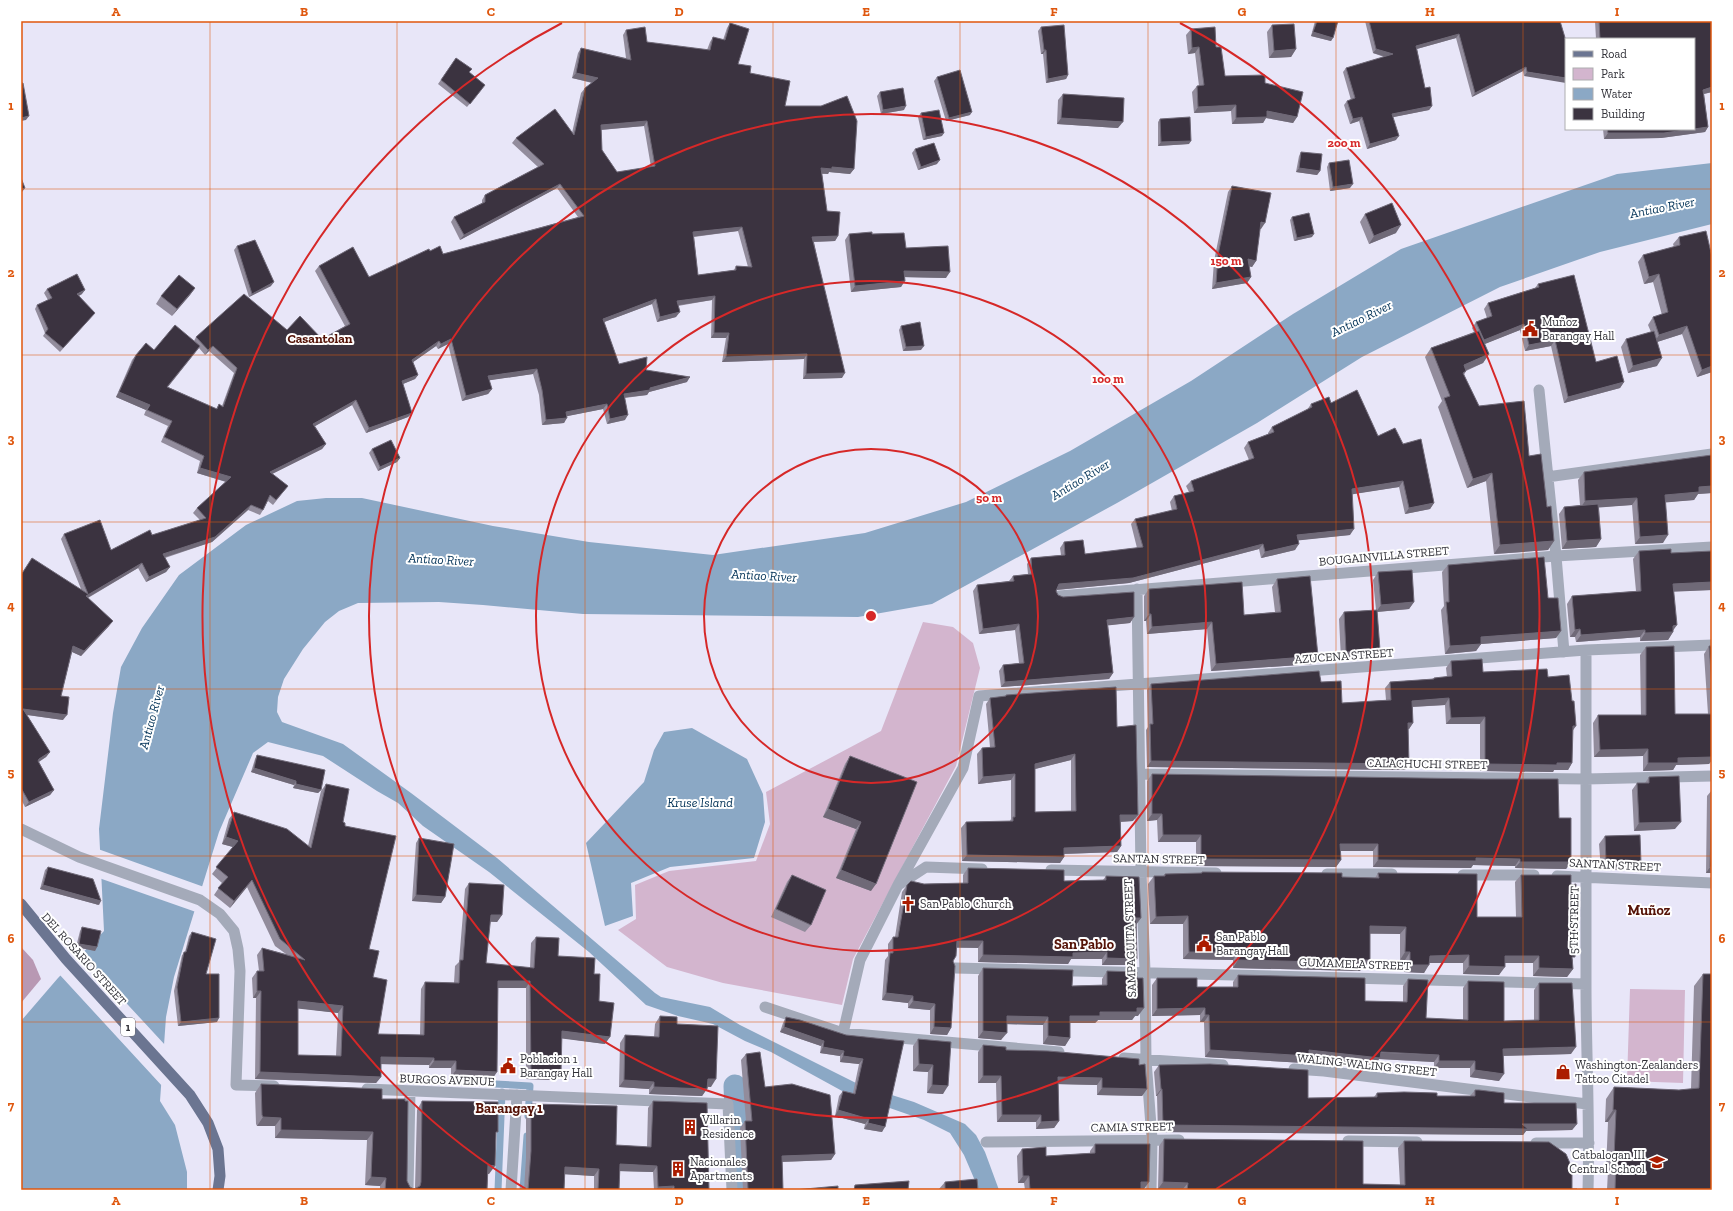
<svg xmlns="http://www.w3.org/2000/svg" width="1733" height="1211" font-family="'Zilla Slab',serif">
  <rect width="100%" height="100%" fill="#e8e6f8"/>
  <path fill="#d3b5ce" d="M923,622l30,5 20,16 7,25 -24,98 -103,193 -11,46 -119,-22 -56,-16 -49,-37 18,-11 -1,-34 34,-14 87,-10 14,-37 -4,-32 115,-61z
    M1630,989l55,1 -2,93 -56,-2z"/>
  <path fill="#b898b3" d="M21,947l12,13 8,19 -20,24z"/>
  <path fill="#8ba8c5" d="M1712,163v61l-112,28 -100,35 -138,70 -105,66 -140,80 -185,101 -74,13 -275,-3 -100,-9 -44,-3 -81,1 -19,8 -14,11 -22,27 -19,30 -6,18 -1,15 5,10 61,22 68,49 86,65 158,135 6,4 49,10 30,18 120,60 54,17 51,22 11,11 9,17 14,38h-20l-15,-35 -14,-22 -26,-13 -80,-28 -73,-40 -26,-11 -32,-17 -35,-8 -32,-11 -57,-53 -100,-80 -66,-46 -25,-23 -21,-12 -54,-35 -55,-14 -15,11 -34,79 -45,145 -8,40 -6,84 15,24 12,47v18h-166v-169l37,-43 46,-47 -5,-102 14,-116 8,-46 21,-39 37,-53 67,-50 51,-24 29,-3h36l131,28 96,16 124,13 152,-22 101,-31 104,-51 121,-70 102,-67 108,-65 216,-75z
    M692,728l55,31 16,35 2,28 -11,36 -84,9 -39,16 2,33 -28,10 -19,-83 58,-61 10,-32 10,-18z"/>
  <path fill="#e8e6f8" d="M98,849l106,38 -8,25 -97,-34z
    M80,953l86,93 -3,41 -104,-113z"/>
  <g fill="none" stroke-linecap="round" stroke-linejoin="round">
    <path stroke="#8ba8c5" stroke-width="7" d="M495,1084l35,2 -2,30
      M498,1190l4,-98
      M523,1190l4,-54"/>
    <path stroke="#8ba8c5" stroke-width="23" d="M735,1086l4,104"/>
    <path stroke="#a4aab9" stroke-width="11" d="M1539,390l17,166 8,96
      M1547,477l165,-23
      M1137,589l4,283 4,99 1,89 6,79 -1,51
      M1059,596l497,-40 156,-9
      M1586,650c0,112 0,223 0,335 0,68 4,137 2,205
      M1141,774l445,5 126,-3
      M21,829l58,28 121,43 20,14 14,17 4,18 2,22 -4,114 38,1
      M1051,870l165,3
      M1327,874h65
      M1463,875h71
      M1557,876l155,7
      M900,884l26,-17 56,2
      M955,968l631,16
      M765,1007l78,26 216,19
      M843,1033l17,-73 38,-75 65,-117 16,-72 607,-46 126,-5
      M1124,1058l99,7
      M1294,1069l30,2 263,33
      M367,1089l361,15 4,86
      M1348,1141l69,1
      M986,1142l193,-2
      M1536,1143h53
      M408,1190l2,-99
      M511,1190l6,-95"/>
    <path stroke="#6b7591" stroke-width="11" d="M21,904l45,55 124,136 18,28 10,26 2,27 -2,14"/>
  </g>
  <path fill="#928c9c" fill-rule="evenodd" d="M1315,21h23l-7,20 -20,-5z
    M1365,21h195l6,20 -42,35 -1,-5 -51,26 -16,-59 -39,11 8,39 7,18 -3,4 -36,7 3,23 -29,9 -8,-28 -9,3 -6,-19 3,-4 4,-1 -8,-28 3,-4 38,-11 -11,-4z
    M1595,21h117v71l-8,2 4,33 -3,5 -44,6 -57,1 -1,-10h91v-90h-98z
    M730,23l8,41 12,9 35,33 69,63 -4,5 -21,-2 -1,2h-6l5,37 11,25 -3,5 -21,1 28,136 -39,1 1,-20 -82,3 4,-24h-15l1,-38 -34,6 -2,11 -19,5 -5,-18 -48,18 15,42 27,6 41,12 -38,10 -2,3 -22,3v22l-18,4 -4,-15 -36,7 -3,7 -22,2 -3,-30 -6,-21 -44,6 3,9 -4,5 -26,7 -14,-57 -10,5 -2,-3 -23,16 5,13 -3,4 -12,5 9,29 -4,4 -42,16 -14,-28 -37,21 11,18 -4,5 -50,25 16,12 -15,19 -5,-4 -5,9 -3,5 -12,-5 -36,32 -47,16 5,9 -4,5 -20,10 -8,-14 -50,30 21,28 -28,30 -9,-4 -11,44 2,24 -36,-5 23,37 -4,5 -7,5 15,28 -4,5 -25,12 -4,-8v-224l60,14 -20,-50 3,-5 47,16 41,-15 48,-15 -7,-7 4,-5 29,-26 -29,-9 3,-12 -39,-19 7,-16 -24,-11 2,-5 -30,-13 16,-37 4,-5 18,-5 40,-9 2,-4 91,-7 35,9 23,-13 -30,-55 4,-5 50,11 61,-26 13,3 135,-37 -21,-29 -97,52 -9,-18 3,-5 28,-14v-3l3,-5 53,-28 -26,-24 4,-5 56,-5 9,-40 4,-5 7,-5 -20,-5 6,-25 3,-5 45,10 -3,-23 3,-5 21,12 60,8 3,-8 3,-5 10,3 4,-12zM644,126l7,41 -34,5 -15,-22 -1,-20zM738,231l10,36 -12,-1 -2,4 -36,5 -4,-38zM199,348l6,7 4,-4 25,22 -12,33 -3,-2 -3,5 -48,-22z
    M1272,25l24,24 -5,8 -22,1 -2,-26z
    M1041,27l27,48 -2,4 -20,4 -3,-29h-2l-3,-23z
    M1191,29l25,18 9,29 40,7 32,34 -4,6 -27,-5 -3,5 -31,1 -1,-13 -37,2 -2,-21 5,-6h2l-4,-33 -7,1 -2,-19z
    M456,58l13,14 13,17 -15,18 -29,-23z
    M937,77l33,38 -24,6 -12,-40z
    M880,92l24,18 -23,4 -4,-18z
    M1063,94l55,34 -61,-4 1,-24z
    M921,113l21,23 -19,4 -5,-23z
    M1160,119l29,25 -31,2v-24z
    M915,149l22,15 -19,6 -6,-17z
    M1301,152l19,19 -3,4 -21,-3 3,-16z
    M1329,163l21,25 -20,3 -3,-24z
    M1232,186l29,43h-1l-4,32 -4,6 -3,-1 2,11 -4,6 -35,6 2,-28 14,-69z
    M1365,214l31,19 -27,11 -9,-22z
    M1292,217l20,20 -18,4 -4,-21z
    M849,234h23l34,14 40,30 -41,-1 -4,10 -50,5 -6,-52z
    M1679,237l33,135 -15,5 -15,-43 -25,8v24l-29,7 -7,-26 5,-8 25,-7 -3,-7 5,-8 9,-2 -9,-33 -9,2 -6,-22 5,-7 31,-8 -1,-3z
    M237,246l34,40 -22,11 -15,-47z
    M1538,284l58,78 28,20 -4,6 -56,15 -13,-57 -26,5 -5,-21 -36,14 5,10 -6,9 -17,8 -2,4 15,31 50,50 18,51 7,34 -6,9 -54,4 -8,-73 -19,7 -29,-81 4,-6 -17,-44 6,-9 43,-16 -2,-4 4,-6 11,-4 -3,-9 4,-6 47,-15z
    M195,288l-5,7 -18,21 -16,-12 5,-8z
    M47,289l35,5 -3,2 13,20 -32,36 -17,-16 2,-3 -10,-24 2,-4 11,-5 -4,-7z
    M901,326l20,24 -18,1 -4,-21z
    M1331,403l47,33 56,67 -4,6 -25,5 -6,-27 -47,7 -2,41 -52,5 -3,10 -34,8 -2,-9 -130,34 -72,7 -1,1 2,4 5,2 71,20 -4,6 -22,2 5,48 -4,6 -108,8 -2,-16 4,-6 16,-2 -4,-33 -36,4 -6,-43 4,-6 32,-4 4,-5 15,-2 -1,-10 4,-6 30,-3 -1,-7 4,-6 21,12 52,-6 -6,-24 4,-5 37,-8 -2,-9 4,-6 15,-4 -3,-6 5,-5 58,-21 -5,-12 4,-6 20,-8v-1l4,-6 35,-17 4,-6z
    M372,449l28,9 -3,4 -19,9 -9,-18z
    M1712,455v38l-14,1 -4,6 -28,2 -3,41 -28,1 -3,-39 -33,2 2,32 -5,8 -34,2 -3,-35 5,-7 16,-2 -2,-25 6,-8z
    M1639,551l32,2 41,-2v39l-38,1 -1,41 -5,8 -28,1v-4l-64,5 -1,-5h-5l-3,-33 5,-8 64,-5 -3,-32z
    M1448,565l100,33 13,33 -5,7 -75,6 -5,7 -31,3 -4,-44 3,-4 -2,-34z
    M1378,572l36,30 -5,7 -32,3 3,38 -5,7 -34,2 -2,-40 5,-7 32,-2 -3,-30z
    M1277,579l41,77 -5,8 -102,7 -4,-42 -60,5 -1,-13h-2v-25l5,-7 95,26 31,-3 -3,-25z
    M1709,646h3v114l-3,4 -33,1 -3,5 -30,1v-15l-49,1 -1,-34 5,-8h43l-1,-60 6,-8 29,67h33l-4,-60z
    M1451,661l32,11 65,5 24,54v32l-4,7h-14l-1,2 -73,-1v-47h-34l-1,-19 -32,2v16l-4,6h-1l-3,41 -258,-3 -1,-37 2,-3 -1,-37 4,-6 170,-2 21,21 44,-3 -1,-12 5,-6 42,-3 2,-1 13,-1 -1,-9z
    M1006,695l111,32 16,94 -12,1v24l-4,6 -53,2v3l-4,6 -98,-2 -1,-33 5,-6 44,-1 1,-2v-39l-33,4 -1,-30 5,-6 8,-1 -4,-43 4,-6 15,-1zM1071,760v51l-36,1v-43z
    M257,755l64,35 -3,3 -25,-5 1,-3 -43,-13 4,-13z
    M850,756l21,135 -35,-13 20,-49 -33,-12 22,-53z
    M1152,774l407,44 12,44 -5,7 -51,-1v-2l-42,-1 -2,3 -98,-1v-16h-33l1,9 -5,7 -140,-1v-24h-38l-1,-22 -10,1v-40z
    M1649,777l26,52 -41,2 -2,-41 5,-7h8z
    M326,784l19,42 24,123 4,28 5,57 42,1 1,-46 4,-7 29,1 1,-17 4,-4 6,-73 4,-6 33,32 -5,7h-7l-4,41 44,5 1,-25 5,-6 22,19 36,18 5,27 6,43 -43,-6 -6,42 -30,-1v-91h-28l-5,90 -42,-1v-9h-22v-3l-48,-1v13l-5,6 -121,-4 1,-81h-3l-1,-20 5,-7h2l-2,-16 5,-7 24,6 -11,-8 -28,-59 -17,21 -16,-13 8,-12 -10,-9 21,-27 -11,-3 7,-25 5,-7 74,34 13,-55zM298,1008l40,5 -2,43 -38,-1z
    M1712,790v83h-6l1,-77z
    M1605,836l31,34h-35l-2,-26z
    M419,838l26,59 -4,6 -29,-2 4,-58z
    M48,867l51,38 -59,-16 5,-19z
    M968,868l96,13 39,-1 3,-4 35,42 -5,6 1,35 -5,6h-30v-6h-31l-3,5 -90,-2v-14h-22l-3,13 -2,67 -4,7 -17,-1v-24l-22,-2v-5l-26,-3 3,-40 3,-4v-12l5,-7h2l7,-45 5,-7 17,-1 39,-1v-8z
    M1202,872l173,6 3,-5 99,44h39l-1,-35 6,-7 52,85v9l-6,8 -34,-1v-13h-28l-6,12 -36,-1v-11h-34l-5,10 -20,-1 1,-12h-5v-26h-30v26l-5,7h-3l-2,4 -127,-3v-8l-50,-1v-35h-33l-2,-40 6,-8h9l2,-2 36,-1z
    M792,875l19,50 -6,7 -34,-15 16,-35z
    M82,927l15,20 -2,4 -19,-4 4,-16z
    M192,932l14,42 11,48 -39,4 -4,-35 8,-36 3,-3 4,-16z
    M983,968l89,18 30,-1v-6l5,-8 31,45h-3l-3,4h-34l-3,3h-25v15l-5,8 -22,-2v-19l-36,-1 -6,16 -23,-2v-62z
    M1703,974l9,216h-105l1,-20h-2l2,-48h-3l1,-23 8,-12 65,3 12,-1 3,-103z
    M1238,975l127,26 38,1v-16l5,-7 18,39 37,2v-32l5,-7 36,40 30,-1v-30l5,-7 32,71 -68,2 -4,25 -29,-4v-9h-36v-6l-55,-3 -4,6 -67,-7 -4,5 -99,-6 -1,-35h-4v-7l-48,1v-31l5,-7 40,9h36v-5z
    M660,1016l17,8 34,63h-3l-6,9 -53,-2v-5l-30,-2 1,-44 5,-8 29,2 1,-13z
    M786,1017l60,18 58,6 -22,91 -18,-3 1,-5 -30,-8 4,-20 4,-5 10,2 6,-29 -19,-2v-6l-20,-3 1,-7 -41,-14 3,-9z
    M918,1039l33,3 -8,52 -16,-1 1,-21 -15,-1v-25z
    M983,1045l23,5 133,15 8,24 -5,7 -45,-1v-10l-39,-1 1,37 -5,7 -18,1v-7h-39l-1,-39h-18v-31z
    M746,1054l19,33 70,67 -4,6 -49,2 1,28h-40l-3,-62 5,-7h1l-5,-61z
    M1159,1065l149,33 66,-1 3,-4 60,3h33l5,-6 29,13 73,21 -5,6 -46,1 -3,4 -365,-3 -1,-36h-1l-2,-24z
    M261,1084l121,15 25,82 3,6 4,2 1,-1 2,-78 5,-9 74,34 -7,39h-1l-1,16h-107v-4l-15,-1 2,-45 -92,-2v-12h-18l-1,-2 -1,-31z
    M653,1101l56,89h-55l-1,-18 -33,-1 -1,19h-25v-14l-29,-2 -1,16h-40l2,-32v-48l5,-6 85,41 31,2 1,-39z
    M1164,1139l199,45 37,1 -2,-37 6,-7 173,49 -419,-1 1,-43z
    M1095,1144l49,45h-3v1h-116l-1,-7h-6l-1,-27 5,-7 24,7 44,-3v-2z
    M945,1182l33,8h-39v-1z"/>
  <path fill="#6f6977" d="M1313,32l20,6 -2,3 -20,-5z
    M1459,34l-3,4 -43,12 3,-4z
    M1199,47l-4,6 -7,1 4,-6z
    M1296,49l-5,8 -22,1 5,-7z
    M1376,49l17,5 -3,4 -17,-5z
    M1044,50h2l-3,4h-2z
    M1526,67l-3,4 -51,26 3,-4z
    M1527,72l39,6v5l-42,-7z
    M576,73l22,5 -4,5 -22,-5z
    M1068,75l-2,4 -20,4 2,-4z
    M1712,87v5l-13,3 4,-5z
    M1236,105l-5,6 -37,2 4,-6z
    M906,106l-2,4 -23,4 2,-4z
    M1432,106l-3,4 -40,8 3,-4z
    M1267,111l30,6 -4,6 -27,-5 -3,5 -31,1 4,-6z
    M972,112l-2,3 -24,6 3,-3z
    M29,116l-3,4 -5,1v-3z
    M1362,117l-3,4 -9,3 3,-5z
    M1061,118l62,4 -5,6 -61,-4z
    M647,121l-3,5 -46,4 3,-5z
    M1708,127l-3,5 -44,6 -57,1 4,-6 86,-4z
    M944,133l-2,3 -19,4 3,-3z
    M1399,136l-3,4 -29,9 3,-5z
    M1191,141l-2,3 -31,2 3,-4z
    M940,160l-3,4 -19,6 3,-3z
    M832,167l22,2 -4,5 -21,-2 -1,2 -10,-1 3,-5z
    M1299,168l21,3 -3,4 -21,-3z
    M560,184l-3,4 -97,52 4,-5z
    M1353,184l-3,4 -20,3 3,-4z
    M25,188l-3,4h-1v-3z
    M1261,222l4,1 -4,6 -4,-1z
    M1401,225l-5,8 -27,11 5,-8z
    M742,227l-4,4 -48,6 3,-5z
    M1314,234l-2,3 -18,4 3,-3z
    M838,236l-3,5 -26,1 3,-5z
    M1248,259l8,2 -4,6 -8,-2z
    M904,271l46,1 -4,6 -46,-1z
    M1659,274l-6,8 -9,2 5,-7z
    M1251,277l-4,6 -35,6 4,-6z
    M905,281l-4,6 -50,5 4,-6z
    M274,282l-3,4 -22,11 3,-3z
    M195,288l-5,7 -18,21 5,-7z
    M85,290l-3,4 -8,4 3,-4z
    M715,296l-3,4 -39,6 4,-5z
    M656,299l-4,5 -53,20 4,-5z
    M680,312l-4,5 -19,5 3,-5z
    M1524,324l-4,6 -40,16 4,-6z
    M1687,326l-5,8 -28,9 5,-8z
    M714,333h15l-3,5h-15z
    M451,339l-3,5 -10,5 3,-5z
    M1555,340l-4,6 -26,5 4,-6z
    M439,341l-3,5 -27,19 3,-5z
    M213,346l-4,5 -4,4 3,-5z
    M924,346l-3,4 -18,1 3,-4z
    M807,354l-3,5 -82,3 4,-5z
    M1489,354l-6,9 -26,11 7,-9z
    M1662,358l-5,8 -29,7 5,-7z
    M1712,366v6l-15,5 5,-7z
    M537,369l-4,5 -48,7 3,-5z
    M845,373l-3,5 -39,1 3,-5z
    M418,375l-3,4 -17,7 4,-5z
    M690,377l-3,5 -38,10 -2,3 -27,3 4,-4 26,-6z
    M1624,382l-4,6 -56,15 4,-6z
    M492,389l-4,5 -26,7 4,-5z
    M119,392l31,13 -4,5 -30,-13z
    M356,400l-4,5 -42,24 3,-5z
    M607,404l-4,5 -40,8 3,-5z
    M412,413l-4,4 -42,16 3,-5z
    M628,415l-3,5 -18,4 3,-5z
    M567,418l-3,5 -22,2 4,-5z
    M326,444l-4,5 -56,28 4,-5z
    M400,458l-3,4 -19,9 2,-4z
    M200,468l31,9 -4,5 -30,-9z
    M1492,473l-6,8 -19,7 6,-9z
    M1403,481l-4,6 -51,8 4,-6z
    M1712,486v7l-14,1 -4,6 -34,3 5,-8 34,-8z
    M1637,498l-5,7 -52,4 5,-8z
    M1434,503l-4,6 -25,5 4,-6z
    M251,505l-3,5 -36,32 -53,17 4,-5z
    M1354,529l-4,6 -57,6 4,-6z
    M1668,535l-5,8 -28,1 5,-7z
    M1601,539l-5,8 -34,2 5,-8z
    M1554,541l-6,9 -54,4 6,-9z
    M1263,544l-4,5 -130,34 -74,7 4,-6z
    M1299,544l-4,6 -34,8 4,-6z
    M142,563l-4,5 -56,33 4,-5z
    M170,567l-4,5 -20,10 3,-5z
    M1712,582v8l-44,2 5,-8z
    M1414,602l-5,7 -33,3 5,-7z
    M1149,614h2l-5,7h-2z
    M1134,617l-4,6 -27,3 4,-6z
    M113,621l-4,5 -28,30 -11,-5 3,-5z
    M1212,622l-5,7 -60,5 5,-7z
    M1019,624l-4,6 -36,4 4,-5z
    M1677,625l-5,7h1l-5,8 -28,1 5,-8z
    M1580,629l-5,8h-5l5,-7z
    M1645,630l-5,7 -64,5 5,-7z
    M1561,631l-5,7 -75,6 -5,7 -31,3 5,-8 31,-9z
    M1380,650l-5,7 -34,2 5,-7z
    M1318,656l-5,8 -102,7 5,-7z
    M1113,673l-4,6 -108,8 4,-5z
    M1449,698l-4,7 -37,2 4,-6z
    M23,709l44,6 -4,5 -42,-6z
    M1485,717l-5,7h-34l5,-6z
    M1408,723h5l-4,6 -5,1z
    M1573,726h3l-5,7z
    M1648,749l-5,7 -49,1 6,-7z
    M50,752l-4,5 -11,7 4,-5z
    M1075,754l-4,6 -40,10 4,-6z
    M1712,757v3l-3,4 -33,1 -3,5 -30,1 5,-8 30,-5z
    M1151,761l258,3 -4,6 -258,-3z
    M1557,763h15l-4,7h-14l-1,2 -73,-1 5,-7z
    M254,768l42,13 -2,4 -43,-13z
    M1015,774l-4,6 -33,4 5,-7z
    M296,784l25,6 -3,3 -25,-5z
    M54,790l-4,5 -25,12 4,-5z
    M828,809l33,13 -5,7 -33,-12z
    M1152,814h10l-5,6 -10,1z
    M1120,815h18l-5,6 -17,1z
    M1681,822l-6,7 -41,2 5,-8z
    M1163,835h38l-5,7h-38z
    M226,837l12,4 -5,6 -11,-3z
    M1340,844h38l-5,7h-38z
    M1121,846l-4,6 -57,2 4,-6z
    M967,855l97,2 -4,6 -98,-2z
    M1476,858l44,1 -5,7 -42,-1 -2,3 -98,-1 5,-7z
    M1201,859l140,1 -5,7 -140,-1z
    M1520,862h51l-5,7 -51,-1z
    M1606,862l35,1 -5,7h-35z
    M1710,867h2v6h-6z
    M841,870l35,14 -5,7 -35,-13z
    M252,880l-5,7 -17,21 4,-7z
    M43,885l58,16 -2,4 -59,-16z
    M416,895l29,2 -4,6 -29,-2z
    M491,915h11l-5,7 -11,-1z
    M1188,916l-5,8h-33l6,-7z
    M1136,918h5l-5,7z
    M1370,926l36,1 -6,7 -36,-1z
    M957,941h26l-5,7 -26,-1z
    M79,944l18,3 -2,4 -19,-4z
    M1107,952l-5,7h-31l-3,5 -90,-2 5,-7z
    M1189,952h49l-5,8 -50,-1z
    M1405,952h5l-5,8h-5z
    M1469,955l-6,8h-39l6,-7z
    M1505,956h34l-6,7h-34z
    M1107,958l30,1 -5,6h-30z
    M1238,960h132l-5,7h-3l-2,4 -127,-3z
    M1410,965h19l-5,8 -20,-1z
    M1469,966l36,1 -6,8 -36,-1z
    M1539,968l34,1 -6,8 -34,-1z
    M498,981h32l-4,7h-33z
    M257,991h4l-5,7h-3z
    M886,993l27,3 -5,7 -26,-3z
    M298,1001l45,5 -5,7 -45,-5z
    M913,1001l22,3 -5,6 -22,-2z
    M1137,1008h7l-6,8h-3l-3,4h-34l-3,3h-30l5,-7z
    M1205,1008l-5,7 -48,1 5,-7z
    M1205,1015h4l-5,7h-4z
    M1007,1016l41,1 -5,8 -41,-1z
    M219,1018l-2,4 -39,4 3,-4z
    M784,1027l40,14 -3,5 -41,-14z
    M934,1027l17,1 -4,7 -17,-1z
    M562,1031l48,6 -5,7 -47,-6z
    M983,1031l24,2 -6,7 -23,-2z
    M1048,1036l22,2 -5,8 -22,-2z
    M823,1047l21,4 -4,5 -20,-3z
    M1576,1047l-5,7 -73,2 5,-7z
    M1210,1050h99l130,5 -5,7 -55,-3 -4,6 -67,-7 -4,5 -99,-6z
    M843,1056l20,3 -4,5 -19,-2z
    M381,1057l53,1 -5,7 -53,-1z
    M434,1061h22l-5,7h-22z
    M1439,1061h36l-5,7h-36z
    M919,1064l14,1 -5,7 -15,-1z
    M456,1070l41,2 -4,6 -42,-1z
    M1475,1070l29,4 -5,7 -29,-4z
    M260,1072l121,5 -5,6 -121,-4z
    M531,1073h30l-5,7 -30,-1z
    M983,1076h18l-5,7h-18z
    M1058,1077l44,1 -5,7 -44,-1z
    M708,1079h8l-5,8 -8,-1z
    M624,1080l30,2 -5,7 -30,-2z
    M932,1085l16,1 -5,8 -16,-1z
    M654,1087l53,2 -5,7 -53,-2z
    M1102,1088l45,1 -5,7 -45,-1z
    M1161,1089h1l-5,7h-1z
    M838,1110l31,9 -4,5 -30,-8z
    M1613,1110h3l-8,12h-3z
    M1002,1115h39l-5,7h-39z
    M263,1117l18,1 -6,8h-18z
    M1059,1121l-5,7 -18,1 5,-7z
    M868,1123l17,4 -3,5 -18,-3z
    M1522,1124h55l-5,6 -46,1 -3,4 -365,-3 5,-7z
    M281,1130l92,2 -6,8 -92,-2z
    M835,1154l-4,6 -54,2 5,-6z
    M1614,1158l2,1 -8,11h-2z
    M620,1164l37,2 -4,6 -37,-1z
    M488,1165l7,1 -6,8h-7z
    M565,1167l34,2 -5,7 -34,-2z
    M1023,1176h6l-5,7h-6z
    M371,1177l15,1 -6,8 -15,-1z
    M1141,1182h8l-5,7h-8z
    M1163,1182l25,1 -6,7 -24,-1z
    M674,1186l-3,4h-15l2,-3z"/>
  <path fill="#3b3340" stroke="#6f6977" fill-rule="evenodd" d="M1317,21h21l-5,17 -20,-6z
    M1369,21h191l6,20v37l-39,-6 -1,-5 -51,26 -16,-59 -43,12 9,42 5,-1 2,19 -40,8 7,22 -29,8 -8,-27 -9,2 -6,-18 8,-3 -9,-30 47,-14 -17,-5z
    M1599,21h113v66l-9,3 5,37 -14,2v-90h-94z
    M730,23l19,6 -11,35 13,2 -1,7 40,8 -5,25h36l26,-10 10,25 -3,48 -22,-2v2l-11,-1 6,43 13,1 -2,24 -26,1 33,136 -39,1 1,-20 -81,3 3,-24h-15l1,-37 -38,5 3,11 -20,5 -4,-18 -53,20 16,45 28,-7 -1,13 44,7 -40,11v2l-26,4 4,21 -18,4 -3,-15 -41,8 1,6 -21,2 -4,-30 -5,-21 -49,7 4,13 -26,7 -15,-57 -10,5 -2,-3 -27,19 6,15 -16,6 10,32 -43,15 -13,-28 -43,24 13,20 -56,28 18,14 -12,14 -6,-5 -7,15 -12,-5 -36,32 -52,17 7,13 -21,10 -7,-14 -56,33 27,25 -29,30 -11,-5 -12,50 8,1 -2,18 -44,-6 27,43 -11,7 -1,2 16,29 -25,12 -8,-14v-213l11,-17 56,36 -24,-60 36,-14 11,30 39,-20 2,5 54,-17 -9,-10 34,-31 -31,-9 4,-12 -40,-19 8,-16 -25,-11 3,-5 -31,-13 17,-37 10,-12 8,7 21,-25 25,21 -33,41 50,22 2,-5 4,3 14,-39 -24,-22 -5,4 -12,-13 48,-43 43,36 13,-14 22,23 28,-15 -31,-58 34,-19 16,30 60,-28 1,2 10,-5 3,8 141,-38 -24,-32 -96,51 -10,-18 31,-15v-7l59,-31 -28,-26 39,-29 19,26 11,-47 13,-10 -22,-5 5,-25 50,12 -5,-30 19,-3 2,15 63,8 3,-13 12,3zM647,121l8,45 -38,6 -15,-22 -1,-25zM742,227l10,40 -16,-1v4l-38,5 -5,-43z
    M1294,24l2,25 -22,2 -2,-26z
    M1064,25l4,50 -20,4 -2,-29h-2l-3,-23z
    M1215,27l1,20h5l4,29 40,-1v8l38,9 -6,25 -30,-6v6l-31,1v-13l-38,2 -1,-21 7,-1 -5,-38 -7,1 -1,-19z
    M456,58l16,11 -3,3 16,13 -15,19 -29,-24z
    M960,70l12,42 -23,6 -12,-41z
    M21,83h2l6,33 -8,2z
    M903,88l3,18 -23,4 -3,-18z
    M1063,94l61,4 -1,24 -62,-4z
    M939,110l5,23 -18,4 -5,-24z
    M1190,117l1,24 -30,1 -1,-23z
    M1607,129h85l-28,4h-56z
    M934,143l6,17 -19,7 -6,-18z
    M1301,152l21,2 -2,17 -21,-3z
    M1349,160l4,24 -20,3 -4,-24z
    M21,178l4,10 -4,1z
    M1232,186l39,7 -6,30 -4,-1 -5,39 -8,-2 3,18 -35,6 2,-28z
    M1392,203l9,22 -27,11 -9,-22z
    M1309,213l5,21 -17,4 -5,-21z
    M1706,231l6,26v109l-10,4 -15,-44 -28,9 -6,-18 15,-5 -9,-38 -10,3 -6,-22 37,-10 -1,-8z
    M872,232v2l32,-1 2,15 42,-2 2,26 -46,-1 1,10 -50,5 -6,-52z
    M255,240l19,42 -22,12 -15,-48z
    M77,274l8,16 -8,4 18,19 -32,35 -18,-15 3,-4 -11,-24 15,-7 -5,-9z
    M179,275l16,13 -18,21 -16,-13z
    M1574,275l22,87 21,-6 7,26 -56,15 -13,-57 -26,5 -5,-21 -40,16 -8,-18 16,-6 -4,-13 51,-16 -1,-3z
    M920,322l4,24 -18,1 -5,-21z
    M1479,331l10,23 -25,11 2,6 -3,2 16,33 45,-5 5,55 12,-2 6,53 4,-1 3,35 -54,4 -8,-72 -19,6 -29,-81 6,-2 -19,-48z
    M1654,331l8,27 -29,8 -7,-27z
    M1357,390l21,46 17,-8 8,16 18,-5 13,64 -25,5 -6,-27 -51,8 2,40 -57,6 2,9 -34,8 -2,-8 -130,34 -74,6 -3,7 2,4 5,2 71,-5v25l-27,3 6,53 -108,9 -2,-17 21,-2 -5,-39 -36,5 -6,-44 37,-4 -1,-5 19,-2 -1,-16 34,-3 -1,-13 19,-2 2,14 58,-7 -8,-28 42,-10 -3,-13 20,-5 -3,-10 63,-23 -6,-16 26,-10 -2,-5 40,-20 -1,-3 18,-7 2,6z
    M391,440l9,18 -20,9 -8,-18z
    M1712,455v31l-13,1v5l-34,3 3,40 -28,2 -3,-39 -52,3 -1,-29z
    M1598,504l3,35 -34,2 -3,-34z
    M1671,549v4l41,-2v31l-39,2 4,41 -4,1v6l-28,1v-3l-64,5 -1,-6 -5,1 -3,-34 69,-5 -2,-40z
    M1544,557l4,41h10l3,33 -80,6v7l-31,2 -4,-44h3l-1,-37z
    M1412,570l2,32 -33,3 -3,-33z
    M1310,576l8,80 -102,8 -4,-42 -60,5 -1,-13h-2v-25l93,-7 2,33 37,-3 -4,-33z
    M1377,610l3,40 -34,2 -2,-40z
    M1674,646l1,68h37v43l-34,1v5h-30v-14l-48,1 -2,-35h48v-68z
    M1709,646h3v40z
    M1482,659l1,13 64,-3 1,8 21,-2 3,26h2l2,25h-3l-1,37h-15v2l-72,-1v-47l-34,1 -2,-20 -37,3 1,22h-5l1,41 -258,-3 -1,-37h3l-2,-40 168,-13 2,11 20,-1 1,22 49,-3 -1,-18 44,-3v-1l18,-2 -1,-15z
    M1116,687l1,40 19,-2 2,90h-18l1,31 -57,2v9l-97,-2 -1,-33 47,-1v-4h2v-43l-32,3 -1,-29 13,-1 -5,-49 16,-2v-1zM1075,754l1,57 -41,1v-48z
    M257,755l68,15 -4,20 -25,-6v-3l-42,-13z
    M850,756l67,26 -41,102 -35,-14 20,-48 -33,-13z
    M1152,774l333,5h73l1,39h12v44h-51v-3l-44,-1v3l-98,-1v-16h-38l1,16 -140,-1v-24h-38l-1,-21h-10z
    M1679,776l2,46 -42,1 -2,-40h12v-6z
    M326,784l23,5 -6,33 2,1v3l51,10 -27,113 10,2 -6,26 14,3 -9,54 46,1 1,-53 34,1 1,-23h3l6,-77 35,2 -2,30h-11l-5,48 48,5 2,-31 23,1 -1,18 37,2 -1,16h6l-1,27 15,2 -4,34 -48,-6 -1,42h-30l-1,-92h-32l-1,91 -41,-2v-9h-22v-3l-53,-1v20l-121,-5 1,-81h-4v-20h7l-2,-23 43,12 -25,-21 -28,-59 -18,21 -16,-13 10,-11 -12,-10 22,-26 -12,-4 8,-25 53,17 24,19zM298,1001l45,5 -2,50 -43,-1z
    M1712,790v77h-2z
    M1640,835l1,28 -35,-1 -1,-26z
    M419,838l35,6 -9,53 -29,-2z
    M48,867l45,12 8,22 -58,-16z
    M968,868l96,2v11l42,-1v-4l33,1 2,41h-5l1,41 -30,-1v-6l-34,1v4l-90,-2v-14h-26l-1,15 -3,5 2,5 -4,62 -17,-1 1,-23 -22,-3v-5l-27,-3 4,-40h3v-16h5l9,-52 4,-4 13,3 44,-1z
    M1202,872l140,1v4l37,1 -1,-5 99,1v43h45l-1,-42h50v10l5,-1 -1,73h-3l1,12 -34,-1v-12h-34v11l-36,-1v-11l-39,1 -1,9h-19v-13h-5l1,-25 -36,-1v34h-5v3l-127,-3v-8h-49l-1,-36 -32,1 -2,-41h11v-2l37,-1z
    M792,875l34,15 -15,35 -35,-16z
    M82,927l19,4 -4,16 -18,-3z
    M192,932l24,7 -10,35h13v44l-38,4 -4,-35 7,-35h2z
    M983,968l90,2 -1,16 35,-1v-14l30,1v6h6l1,30h-7v4h-37v4h-30v22l-22,-2v-19l-41,-1v17l-24,-2z
    M1703,974h9v216h-97l1,-31 -2,-1 2,-48h-3l1,-23 65,3 20,-2z
    M1238,975l127,3v23l42,1 1,-23 20,1 -2,38 42,2v-39l36,1v39l35,-1v-37h33l4,64 -73,2 1,25 -29,-4v-9h-36v-6l-58,-3 -1,6 -71,-8v6l-99,-6 -1,-35h-4v-7l-48,1v-31h40v9h41z
    M660,1016l17,1v7l41,2 -2,53h-8l-1,10 -53,-2v-5l-30,-2 1,-45 34,2z
    M786,1017l14,3 46,15 58,6 -19,86 -17,-4 1,-4 -31,-9 5,-19 12,3 8,-35 -20,-3 1,-5 -21,-4 1,-6 -40,-14z
    M918,1039l33,3 -3,44 -16,-1 1,-20 -14,-1z
    M983,1045l23,2v3l42,1 91,8v6l6,-1 2,25 -45,-1v-10l-44,-1 1,44 -18,1v-7h-39l-1,-39h-18z
    M760,1052l5,35 27,-3 38,11 5,59 -53,2 1,34h-35l-3,-69h7l-6,-67z
    M1210,1064l98,6v28l69,-1v-4l27,-1 33,1v3h38v-6h4l25,3v10h72l1,21h-55l6,5 -365,-4 -1,-36h-1l-2,-24z
    M261,1084l121,5v10h23v2h3l-1,80 3,6 4,2 6,-3 1,-4 1,-81 76,1v30h-2l-1,34 -7,-1 -1,25h-102l1,-12 -15,-1 2,-45 -92,-2v-12l-18,-1 -1,-2z
    M653,1101l54,2 2,87h-35v-4l-16,1 -1,-21 -37,-2 -1,26h-21l1,-21 -34,-2 -1,23h-36l3,-39v-47l86,2 -1,39 35,2z
    M1164,1139l199,2v43l42,1 -1,-44 145,1 17,12 6,14v21h5v1h-390l1,-7 -25,-1z
    M1095,1144h55l-1,38h-8v8h-111l-1,-14h-6l-1,-27 24,-2v9l49,-3z
    M977,1179l1,11h-33v-8z
    M909,1181l-1,9h-54l1,-5z
    M838,1186v4h-44z"/>
  <path fill="none" stroke="#df570e" stroke-width="1" stroke-opacity="0.55" d="M210,21v1169M397,21v1169M585,21v1169M773,21v1169M960,21v1169M1148,21v1169M1336,21v1169M1523,21v1169M21,189h1691M21,355h1691M21,522h1691M21,689h1691M21,856h1691M21,1022h1691"/>
  <g fill="none" stroke="#d62828" stroke-width="2">
    <circle cx="871" cy="616" r="167"/>
    <circle cx="871" cy="616" r="335"/>
    <circle cx="871" cy="616" r="502"/>
    <path d="M526 1189A669 669 0 0 1 562 23M1180 23A669 669 0 0 1 1216 1189"/>
  </g>
  <defs>
    <symbol id="civic-bare" viewBox="-9 -9 18 18"><path d="M-.6-6.5H3V-4.5H.6V-3L4-1V1h2V6H-6V1h2V-1L-.6-3ZM-1.2 2.5V6h2.4V2.5Z" fill="#ab1c00" stroke="#fff" stroke-width="2.5" paint-order="stroke"/></symbol>
    <symbol id="church-bare" viewBox="-9 -9 18 18"><path d="M-1.2-6h2.4v3.5h3.3v2.4h-3.3V6h-2.4V-.1h-3.3v-2.4h3.3Z" fill="#ab1c00" stroke="#fff" stroke-width="2.5" paint-order="stroke"/></symbol>
    <symbol id="shop-bare" viewBox="-9 -9 18 18"><path d="M-5-2.5h2.3a2.7 3.5 0 0 1 5.4 0H5L5.5 6h-11ZM-1.5-2.5h3a1.5 2.3 0 0 0-3 0Z" fill="#ab1c00" stroke="#fff" stroke-width="2.5" paint-order="stroke"/></symbol>
    <symbol id="building-bare" viewBox="-9 -9 18 18"><path d="M-4-6H4V6H1V3H-1V6H-4ZM-2.5-4.3h1.7v1.8h-1.7ZM.8-4.3h1.7v1.8H.8ZM-2.5-1h1.7V.8h-1.7ZM.8-1h1.7V.8H.8Z" fill="#ab1c00" stroke="#fff" stroke-width="2.5" paint-order="stroke"/></symbol>
    <symbol id="school-bare" viewBox="-9 -9 18 18"><path d="M0-5L7-2L0 1L-7-2ZM-4 1L0 2.5L4 1V4Q0 6-4 4Z" fill="#ab1c00" stroke="#fff" stroke-width="2.5" paint-order="stroke"/></symbol>
  </defs>
  <g fill-rule="evenodd">
    <use href="#civic-bare" x="1519" y="318" width="22" height="22"/>
    <use href="#church-bare" x="897" y="893" width="22" height="22"/>
    <use href="#civic-bare" x="1193" y="933" width="22" height="22"/>
    <use href="#civic-bare" x="497" y="1055" width="22" height="22"/>
    <use href="#shop-bare" x="1552" y="1061" width="22" height="22"/>
    <use href="#building-bare" x="679" y="1116" width="22" height="22"/>
    <use href="#school-bare" x="1646" y="1151" width="22" height="22"/>
    <use href="#building-bare" x="667" y="1158" width="22" height="22"/>
  </g>
  <g text-anchor="middle" stroke-width="4" stroke-linejoin="round" paint-order="stroke">
    <rect fill="#fff" stroke="#6f6f74" stroke-width="1" x="121" y="1018" width="14" height="18" rx="3"/>
    <g font-size="11" font-weight="bold" fill="#313138">
      <text x="128" y="1031">1</text>
    </g>
    <g font-size="12" fill="#313138" stroke="#fff" text-anchor="start">
      <text x="1542" y="326">Muñoz<tspan x="1542" dy="14">Barangay Hall</tspan></text>
      <text x="920" y="908">San Pablo Church</text>
      <text x="1216" y="941">San Pablo<tspan x="1216" dy="14">Barangay Hall</tspan></text>
      <text x="520" y="1063">Poblacion 1<tspan x="520" dy="14">Barangay Hall</tspan></text>
      <text x="1575" y="1069">Washington-Zealanders<tspan x="1575" dy="14">Tattoo Citadel</tspan></text>
      <text x="702" y="1124">Villarin<tspan x="702" dy="14">Residence</tspan></text>
      <text x="1645" y="1159" text-anchor="end">Catbalogan III<tspan x="1645" dy="14">Central School</tspan></text>
      <text x="690" y="1166">Nacionales<tspan x="690" dy="14">Apartments</tspan></text>
    </g>
    <g font-size="12" fill="#313138" stroke="#fff">
      <text transform="translate(1384 556) rotate(-5)" y="4">BOUGAINVILLA STREET</text>
      <text transform="translate(1344 656) rotate(-4)" y="4">AZUCENA STREET</text>
      <text transform="translate(1427 764) rotate(1)" y="4">CALACHUCHI STREET</text>
      <text transform="translate(1159 859) rotate(1)" y="4">SANTAN STREET</text>
      <text transform="translate(1615 865) rotate(3)" y="4">SANTAN STREET</text>
      <text transform="translate(1574 920) rotate(-89)" y="4">5TH STREET</text>
      <text transform="translate(1130 938) rotate(-92)" y="4">SAMPAGUITA STREET</text>
      <text transform="translate(84 959) rotate(48)" y="4">DEL ROSARIO STREET</text>
      <text transform="translate(1355 964) rotate(2)" y="4">GUMAMELA STREET</text>
      <text transform="translate(1367 1065) rotate(6)" y="4">WALING-WALING STREET</text>
      <text transform="translate(447 1080) rotate(2)" y="4">BURGOS AVENUE</text>
      <text transform="translate(1132 1127) rotate(-1)" y="4">CAMIA STREET</text>
    </g>
    <g font-size="13" font-style="italic" fill="#003156" stroke="#fff">
      <text transform="translate(1662 207) rotate(-11)" y="5">Antiao River</text>
      <text transform="translate(1361 318) rotate(-26)" y="5">Antiao River</text>
      <text transform="translate(1080 479) rotate(-31)" y="5">Antiao River</text>
      <text transform="translate(441 559) rotate(3)" y="5">Antiao River</text>
      <text transform="translate(764 575) rotate(3)" y="5">Antiao River</text>
      <text transform="translate(151 717) rotate(-75)" y="5">Antiao River</text>
      <text x="700" y="807">Kruse Island</text>
    </g>
    <g font-size="13" font-weight="bold" fill="#551307" stroke="#fff">
      <text x="320" y="343">Casantolan</text>
    </g>
    <g font-size="14" font-weight="bold" fill="#551307" stroke="#fff">
      <text x="1649" y="915">Muñoz</text>
      <text x="1084" y="949">San Pablo</text>
      <text x="509" y="1113">Barangay 1</text>
    </g>
  </g>
  <circle cx="871" cy="616" r="6" fill="#d62828" stroke="#fff" stroke-width="2"/>
  <g font-size="12" text-anchor="middle" font-weight="bold" fill="#d62828" stroke="#fff" stroke-width="4" stroke-linejoin="round" paint-order="stroke">
    <text x="1344" y="147">200 m</text>
    <text x="1226" y="265">150 m</text>
    <text x="1108" y="383">100 m</text>
    <text x="989" y="502">50 m</text>
  </g>
  <rect width="1733" height="1211" fill="none" stroke="#ffffff" stroke-width="44"/>
  <rect x="1565" y="38" width="130" height="92" fill="#ffffff" stroke="#adadaf"/>
  <rect x="1573" y="51" width="20" height="6" fill="#6b7591" stroke="#adadaf"/>
  <text x="1601" y="58" font-size="12" fill="#313138">Road</text>
  <rect x="1573" y="68" width="20" height="12" fill="#d3b5ce" stroke="#adadaf"/>
  <text x="1601" y="78" font-size="12" fill="#313138">Park</text>
  <rect x="1573" y="88" width="20" height="12" fill="#8ba8c5" stroke="#adadaf"/>
  <text x="1601" y="98" font-size="12" fill="#313138">Water</text>
  <rect x="1573" y="108" width="20" height="12" fill="#3b3340" stroke="#adadaf"/>
  <text x="1601" y="118" font-size="12" fill="#313138">Building</text>
  <rect x="22" y="22" width="1689" height="1167" fill="none" stroke="#df570e" stroke-width="1.5"/>
  <g font-size="13" text-anchor="middle" font-weight="bold" fill="#df570e">
    <text x="116" y="16">A</text>
    <text x="304" y="16">B</text>
    <text x="491" y="16">C</text>
    <text x="679" y="16">D</text>
    <text x="866" y="16">E</text>
    <text x="1054" y="16">F</text>
    <text x="1242" y="16">G</text>
    <text x="1430" y="16">H</text>
    <text x="1617" y="16">I</text>
    <text x="11" y="110">1</text>
    <text x="1722" y="110">1</text>
    <text x="11" y="277">2</text>
    <text x="1722" y="277">2</text>
    <text x="11" y="443">3</text>
    <text x="1722" y="443">3</text>
    <text x="11" y="610">4</text>
    <text x="1722" y="610">4</text>
    <text x="11" y="777">5</text>
    <text x="1722" y="777">5</text>
    <text x="11" y="943">6</text>
    <text x="1722" y="943">6</text>
    <text x="11" y="1110">7</text>
    <text x="1722" y="1110">7</text>
    <text x="116" y="1205">A</text>
    <text x="304" y="1205">B</text>
    <text x="491" y="1205">C</text>
    <text x="679" y="1205">D</text>
    <text x="866" y="1205">E</text>
    <text x="1054" y="1205">F</text>
    <text x="1242" y="1205">G</text>
    <text x="1430" y="1205">H</text>
    <text x="1617" y="1205">I</text>
  </g>
</svg>
